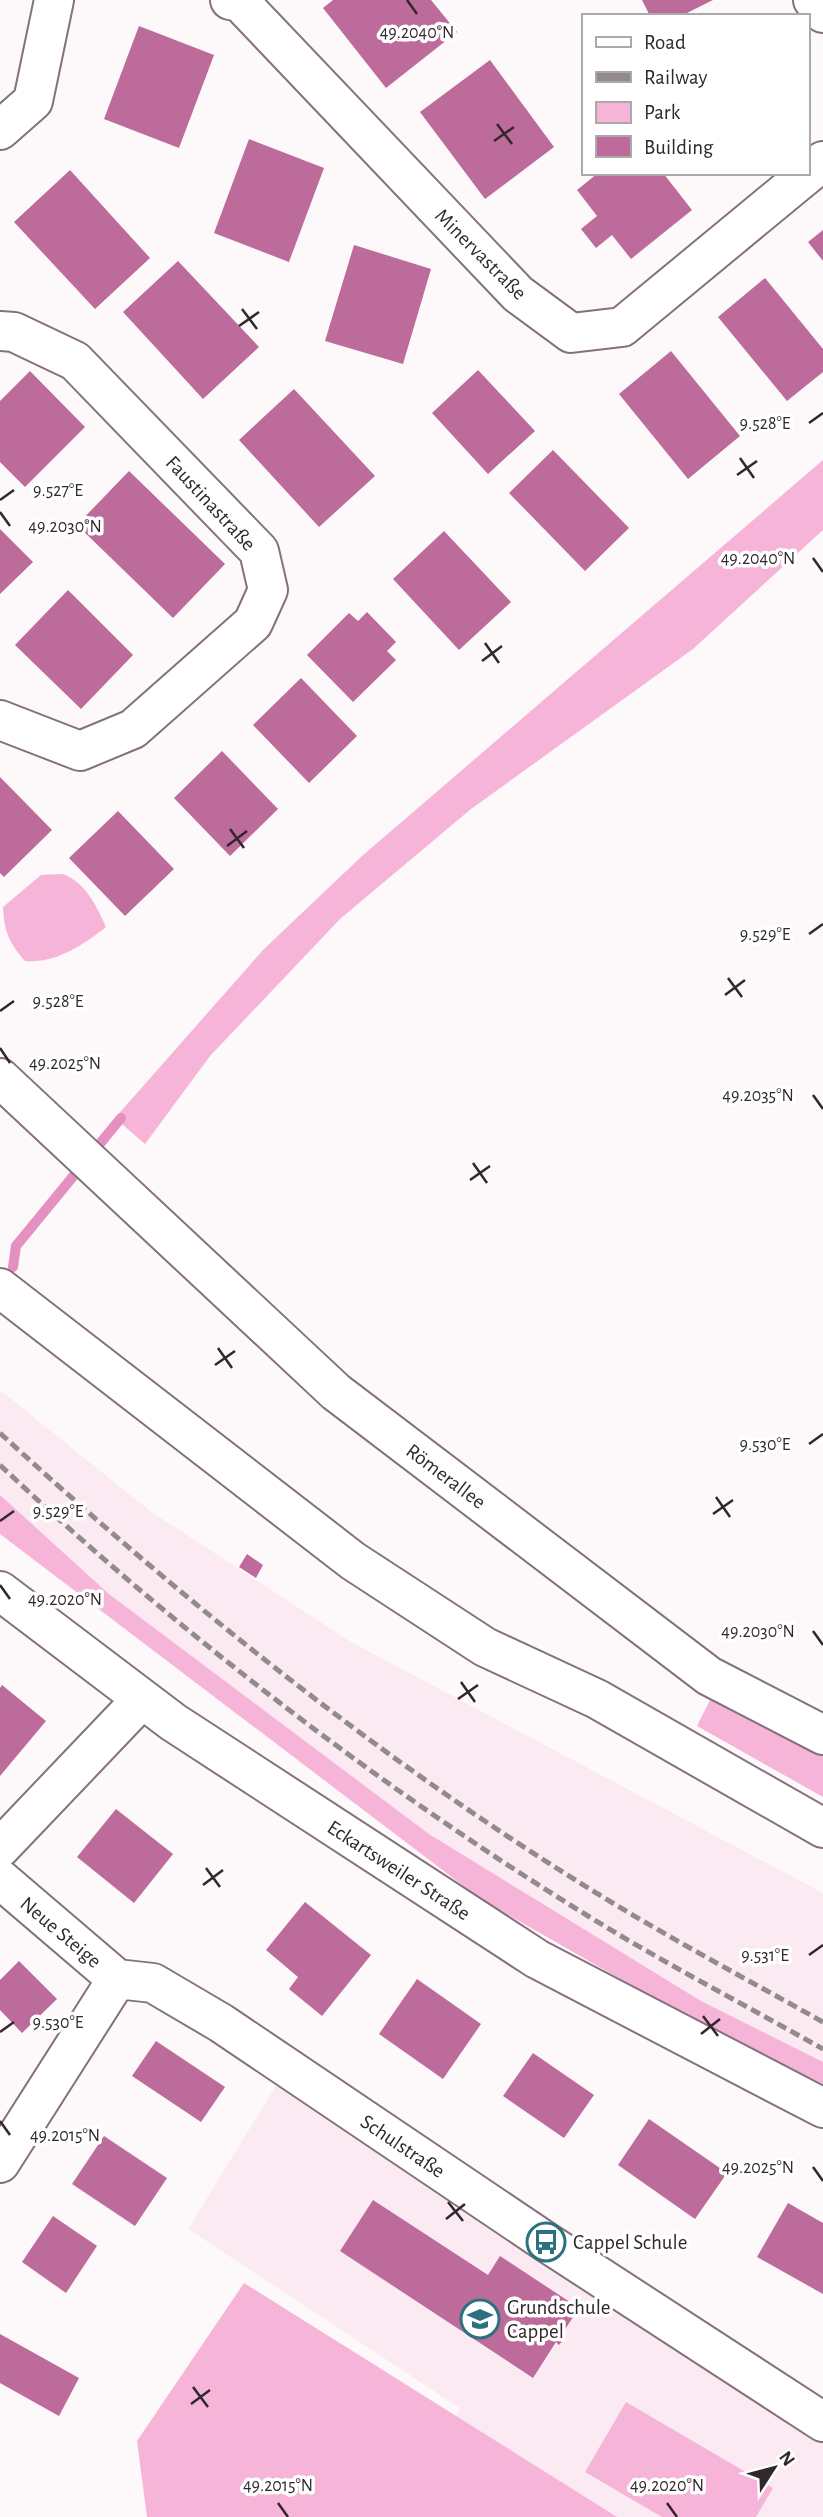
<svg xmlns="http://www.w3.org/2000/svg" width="823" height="2517" font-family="'Alegreya Sans',sans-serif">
  <rect width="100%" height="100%" fill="#fdf8fa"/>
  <path fill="#fceaf3" d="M0,1390l150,121 201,131 472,251v169l-122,-61 -272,-167 -320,-240 -109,-99z
    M277,2084l546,358v75h-428l65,-109 -272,-179z"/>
  <path fill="#f6b5d8" d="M823,460v70l-130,119 -222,160 -131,110 -130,137 -65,88 -30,-26 148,-168 99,-94z
    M63,874c23,9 33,31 43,53 -23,18 -51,37 -81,34 -16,-18 -21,-30 -22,-54l38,-32z
    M0,1495l109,99 320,240 272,167 122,61v22l-124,-60 -217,-124 -482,-366z
    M713,1694l110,53v50l-126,-71z
    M244,2283l373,234h-470l-10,-76z
    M626,2402l147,86 -17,29h-94l-77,-45z"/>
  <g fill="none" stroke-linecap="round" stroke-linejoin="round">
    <path stroke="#e490c0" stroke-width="10" d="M13,1267l3,-21 105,-128"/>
  </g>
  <path fill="#bc6b9a" d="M333,0h98l26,32 -71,56 -63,-80z
    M642,0h71l-32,16h-31z
    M139,26l75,29 -35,93 -75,-29z
    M490,60l64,87 -69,52 -65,-87z
    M249,139l75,29 -35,94 -75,-29z
    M70,170l80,88 -55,51 -81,-87z
    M598,173h65l29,37 -61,49 -19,-24 -16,13 -15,-19 16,-13 -20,-26z
    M823,230v31l-15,-19z
    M354,245l77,24 -28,95 -78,-23z
    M178,261l81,86 -56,52 -80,-87z
    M765,278l58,71v23l-36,29 -69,-84z
    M671,351l69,85 -52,43 -69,-85z
    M478,370l57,61 -47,43 -56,-61z
    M30,371l55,56 -60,60 -25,-25v-61z
    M294,389l81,87 -56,51 -80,-87z
    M553,450l76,78 -44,43 -76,-78z
    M129,471l96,93 -52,54 -96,-93z
    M0,529l33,33 -33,32z
    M444,531l67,71 -52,48 -66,-71z
    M68,590l65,65 -52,54 -66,-64z
    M367,612l29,30 -9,9 9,9 -43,42 -46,-47 42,-42 9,8z
    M301,678l56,58 -48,47 -56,-58z
    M222,751l56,58 -48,47 -56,-58z
    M0,777l52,53 -48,47 -4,-4z
    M118,811l56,58 -49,47 -56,-58z
    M247,1554l16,11 -7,13 -17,-11z
    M2,1685l44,36 -46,55v-88z
    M116,1809l57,45 -39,49 -57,-46z
    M305,1902l66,53 -49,61 -33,-27 9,-12 -32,-27z
    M19,1961l38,38 -35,34 -22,-23v-30z
    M417,1979l64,45 -38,55 -64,-45z
    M156,2041l69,46 -24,35 -69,-46z
    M533,2053l61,42 -30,43 -61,-42z
    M649,2119l78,54 -32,46 -77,-54z
    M104,2136l63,42 -32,48 -63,-42z
    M373,2200l115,75 12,-19 79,52 -19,29 4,2 -5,6 -3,-3 -23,36 -193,-127z
    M788,2203l35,20v71l-66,-37z
    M53,2216l44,30 -31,47 -44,-31z
    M0,2334l79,44 -20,38 -59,-33z"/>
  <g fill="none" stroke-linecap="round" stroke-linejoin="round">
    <defs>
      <path id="minor" d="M230,0l10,2 278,292 53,39 51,-6 201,-166
        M813,0l10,13
        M0,130l33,-29 21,-101
        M0,331l14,1 61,29 184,190 9,39 -15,33 -120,106 -53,22 -80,-31
        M0,1078l336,314 373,284 114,59
        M0,1288l353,273 89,58 43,28 112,52 226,129
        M0,1591l173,131 364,237 286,149
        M0,1848l142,-149
        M0,1879l117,100
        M117,1979l36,4 68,40 325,219 277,180
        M0,2163l117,-184"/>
    </defs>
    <use href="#minor" stroke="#85717b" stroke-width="42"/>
    <use href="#minor" stroke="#fff" stroke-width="38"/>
    <path stroke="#918b8e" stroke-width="5" stroke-dasharray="10 5" stroke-linecap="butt" d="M0,1433c185,170 383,329 598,461 73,45 150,86 225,128
      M0,1465c176,166 382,324 588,451 76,47 157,89 235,133"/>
  </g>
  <path fill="none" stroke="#30282c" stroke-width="2.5" d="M407,0l10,14M497,124l15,20M494,141l20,-14M242,309l15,20M239,326l20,-14M809,423l14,-10M740,458l14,20M737,475l20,-14M0,500l14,-10M0,512l10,14M813,558l10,14M485,643l14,20M482,661l20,-15M230,829l14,19M227,846l20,-15M809,934l14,-10M728,978l14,19M725,995l20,-15M0,1011l14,-10M0,1048l10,15M813,1095l10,14M473,1163l14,20M470,1180l20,-14M218,1348l14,20M215,1365l20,-14M809,1444l14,-10M716,1497l14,20M713,1514l20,-14M0,1521l14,-10M0,1585l10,14M813,1631l10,14M461,1682l14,20M458,1699l20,-14M206,1868l14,19M203,1885l20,-15M809,1955l14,-10M703,2016l15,20M0,2032l14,-10M701,2034l19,-15M0,2121l10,14M813,2167l10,14M448,2202l15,19M446,2219l19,-15M193,2387l15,20M191,2404l19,-14M278,2503l10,14M667,2503l10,14"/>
  <defs>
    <symbol id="bus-ring" viewBox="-11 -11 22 22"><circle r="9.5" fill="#fff" stroke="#2c7180" stroke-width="1.5"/><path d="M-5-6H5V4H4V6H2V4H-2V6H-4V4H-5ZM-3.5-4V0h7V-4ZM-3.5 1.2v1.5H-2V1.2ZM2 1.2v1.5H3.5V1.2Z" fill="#2c7180"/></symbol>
    <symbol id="school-ring" viewBox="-11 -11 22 22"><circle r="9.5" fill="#fff" stroke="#2c7180" stroke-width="1.5"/><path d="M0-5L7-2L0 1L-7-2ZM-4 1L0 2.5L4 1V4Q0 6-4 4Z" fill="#2c7180"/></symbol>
  </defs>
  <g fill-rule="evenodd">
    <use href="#bus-ring" x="524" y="2220" width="44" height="44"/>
    <use href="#school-ring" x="458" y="2297" width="44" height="44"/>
  </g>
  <g text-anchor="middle" stroke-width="7" stroke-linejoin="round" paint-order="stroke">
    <g font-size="21" fill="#30282c" stroke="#fff">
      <text transform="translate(481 254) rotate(45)" y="7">Minervastraße</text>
      <text transform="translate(211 503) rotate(47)" y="7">Faustinastraße</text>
      <text transform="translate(446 1476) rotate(37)" y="7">Römerallee</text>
      <text transform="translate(399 1870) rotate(33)" y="7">Eckartsweiler Straße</text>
      <text transform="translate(61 1932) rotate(40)" y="7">Neue Steige</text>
      <text transform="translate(403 2146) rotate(34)" y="7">Schulstraße</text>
    </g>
    <g font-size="21" fill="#30282c" stroke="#fff" text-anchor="start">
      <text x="573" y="2249">Cappel Schule</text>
      <text x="507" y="2314">Grundschule<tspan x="507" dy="24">Cappel</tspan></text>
    </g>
  </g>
  <g font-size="18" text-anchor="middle" fill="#30282c" stroke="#fff" stroke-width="7" stroke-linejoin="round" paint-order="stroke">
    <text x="417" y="38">49.2040°N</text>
    <text x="765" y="429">9.528°E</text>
    <text x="58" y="496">9.527°E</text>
    <text x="65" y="532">49.2030°N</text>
    <text x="758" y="564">49.2040°N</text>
    <text x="765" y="940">9.529°E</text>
    <text x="58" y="1007">9.528°E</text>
    <text x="65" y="1069">49.2025°N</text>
    <text x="758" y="1101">49.2035°N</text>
    <text x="765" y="1450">9.530°E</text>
    <text x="58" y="1517">9.529°E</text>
    <text x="65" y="1605">49.2020°N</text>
    <text x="758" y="1637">49.2030°N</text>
    <text x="765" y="1961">9.531°E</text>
    <text x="58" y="2028">9.530°E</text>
    <text x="65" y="2141">49.2015°N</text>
    <text x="758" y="2173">49.2025°N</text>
    <text x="278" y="2491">49.2015°N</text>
    <text x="667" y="2491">49.2020°N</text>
  </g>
  <rect x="582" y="14" width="228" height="161" fill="#ffffff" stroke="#aca9ab" stroke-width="2"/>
  <rect x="596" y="37" width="35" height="10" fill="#ffffff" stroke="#aca9ab" stroke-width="2"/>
  <text x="644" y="49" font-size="21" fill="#30282c">Road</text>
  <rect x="596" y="72" width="35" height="10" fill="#918b8e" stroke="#aca9ab" stroke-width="2"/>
  <text x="644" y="84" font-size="21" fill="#30282c">Railway</text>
  <rect x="596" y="102" width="35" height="21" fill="#f6b5d8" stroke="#aca9ab" stroke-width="2"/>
  <text x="644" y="119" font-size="21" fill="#30282c">Park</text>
  <rect x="596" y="136" width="35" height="21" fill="#bc6b9a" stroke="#aca9ab" stroke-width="2"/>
  <text x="644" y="154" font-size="21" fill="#30282c">Building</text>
  <g transform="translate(774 2468) rotate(54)" stroke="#ffffff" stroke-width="5" paint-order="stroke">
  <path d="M0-5L12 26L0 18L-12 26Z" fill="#30282c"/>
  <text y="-10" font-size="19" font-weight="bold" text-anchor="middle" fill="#30282c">N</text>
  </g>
</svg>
